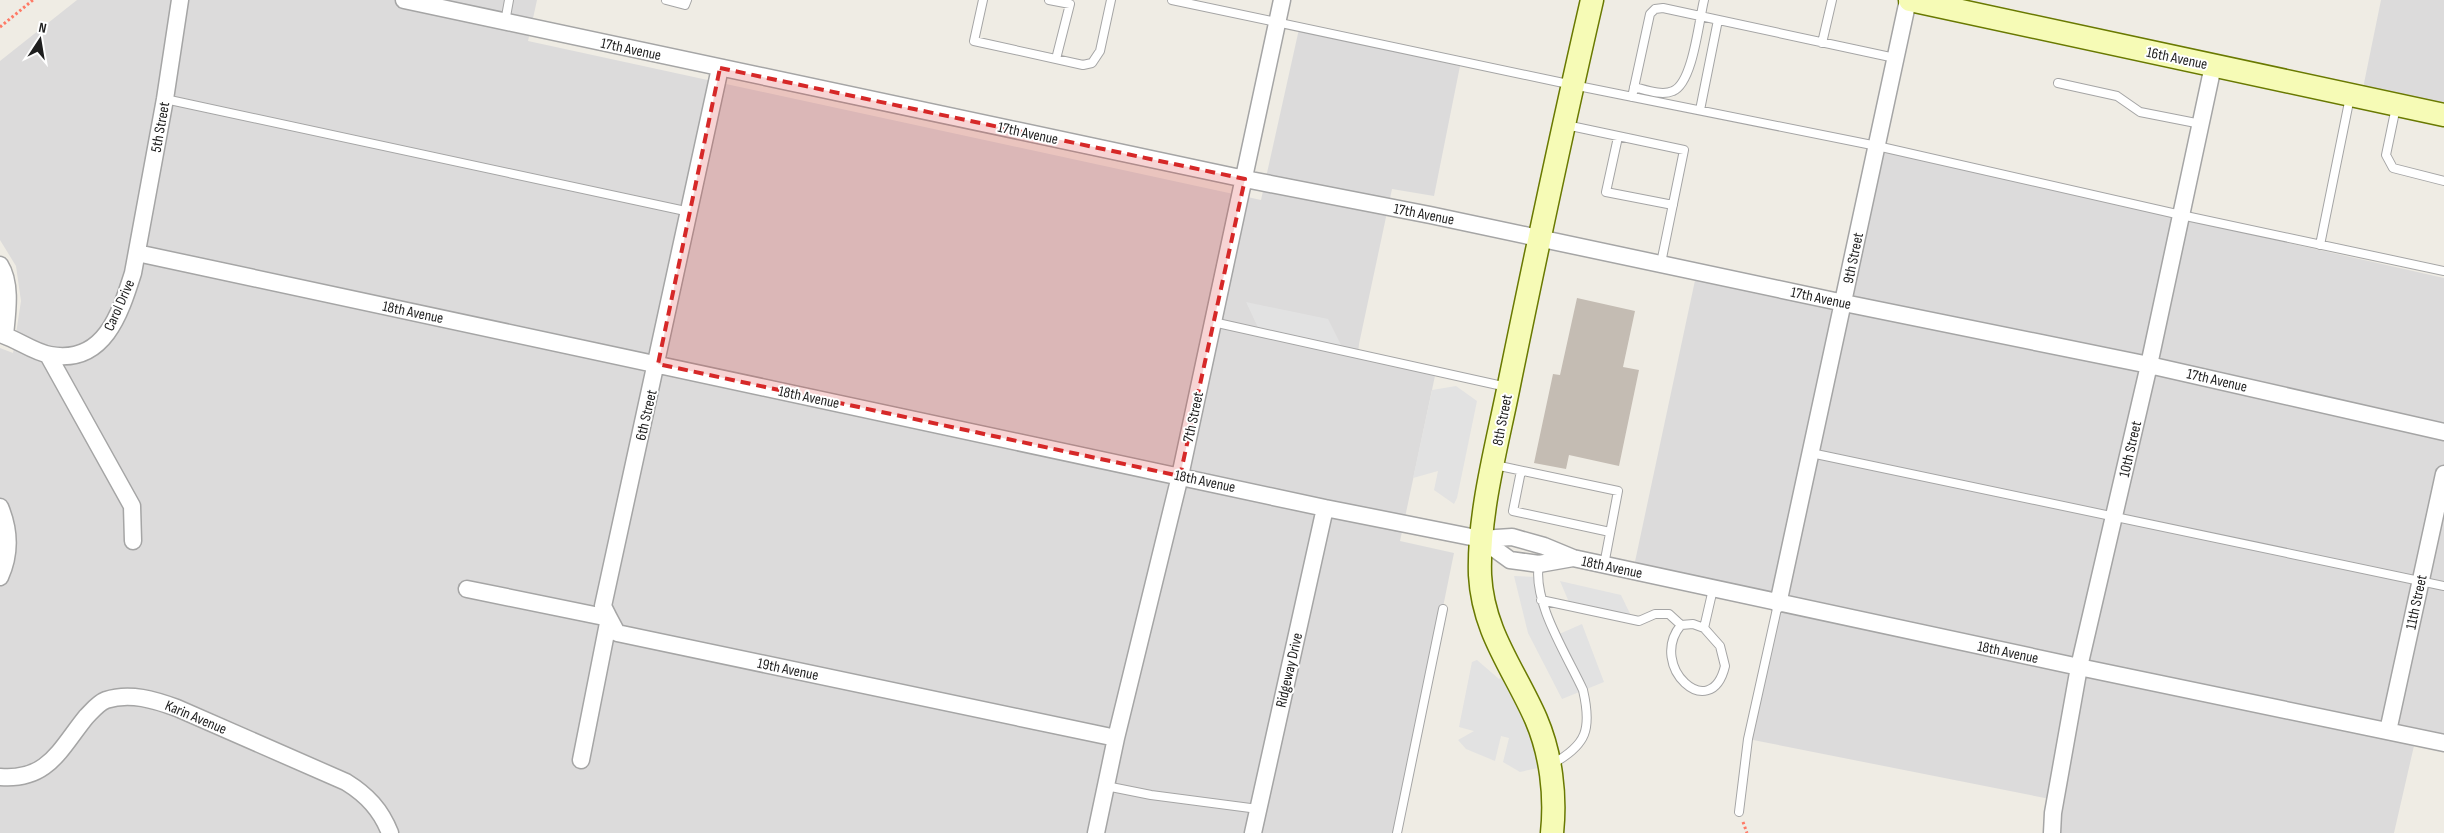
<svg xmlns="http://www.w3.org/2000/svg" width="2444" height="833" font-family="'Sofia Sans Condensed',sans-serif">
  <rect width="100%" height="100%" fill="#efece4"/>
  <path fill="#dcdbdb" d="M77,0h460l-9,41 733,159 38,-171 161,37 -26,130 -42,-7 -33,155 -1,10 78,17 -36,170 54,12 -57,280h-1397v-485l13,5 8,-52 -5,-35 -16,-26v-179z
    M2381,0h63v115l-83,-17z
    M1876,150l568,128v465l-28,-6 -22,96h-341l2,-33 -307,-61 30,-135 -145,-33 64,-300 147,32z"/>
  <path fill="#e2e2e2" d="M1246,302l82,17 16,32 -84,-19z
    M1456,386l21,15 -20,97 -3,6 -20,-14 4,-19 -25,7 19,-88z
    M1514,576l23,1 20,58 25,-11 22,58 -42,17 -34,-66z
    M1560,581l61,14 12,25 -62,-13z
    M1477,660l22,19 3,-2 15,26 15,38 6,27 -18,4 -17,-10 6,-24 -8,-2 -6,25 -29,-12 -8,-9 16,-9 -15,-4 13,-65z"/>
  <path fill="#c4bcb3" d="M1577,298l58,13 -12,56 16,3 -20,96 -50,-11 -3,14 -32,-6 19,-89 7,1z"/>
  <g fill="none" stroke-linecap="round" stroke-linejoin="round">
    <defs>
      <path id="service" d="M666,0l19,5 2,-5
        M983,0l-9,41 109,24 9,-2 8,-12 11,-51
        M1049,0l21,4 -14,55
        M1172,0l401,85 304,61 304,69 263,56
        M505,22l4,-22
        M1822,43l10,-43
        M2058,83l59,13 23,16 61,12
        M1634,87c12,3 28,9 39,4 20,-8 26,-71 31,-91
        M1632,97l18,-83 5,-5 8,-1 232,50
        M165,99l525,113
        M2396,107l-10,48 7,13 51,13
        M1700,110l18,-90
        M1566,125l118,25 -23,113
        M1618,137l-12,55 67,13
        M2320,245l30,-148
        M1213,322l294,65
        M1811,453l633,133
        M1495,465l123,26 -14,74
        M1521,471l-8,40 97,21
        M1539,564c-7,38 28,91 44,126 9,39 4,55 -31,74
        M1541,600l98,21 16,-7h14l12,11c-34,41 30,100 44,41l-5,-20 -16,-18 9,-39
        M1681,625l12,-1 11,4
        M1106,786l45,9 107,14
        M1739,812l9,-73 30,-135
        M1397,833l46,-224"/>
      <path id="minor" d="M404,0l841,179 185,36 414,88 305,62 295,67
        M137,253l1188,255 156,31 31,-2 32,9 29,12 506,109 365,76
        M0,265c12,19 7,49 5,70
        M0,334c17,5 33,18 50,21 54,10 70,-41 83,-82l32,-174 15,-99
        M48,355l84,151 1,35
        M0,507c10,24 11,46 0,70
        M1481,539l29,21 29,4 34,-6
        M467,589l142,29 8,15 499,105
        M1778,604l130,-604
        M2388,731l56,-257
        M581,760l28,-142 -6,-12 117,-538
        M0,777c48,4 60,-28 86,-60 6,-6 12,-14 20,-17 24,-8 49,0 71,8l169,74c21,13 35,28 44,51
        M1096,833l20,-95 64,-262 102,-476
        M1253,833l72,-325
        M2052,833l1,-20 26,-146 70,-302 64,-299"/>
      <path id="secondary" d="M1910,0l534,115
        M1552,833c4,-38 -1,-79 -16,-114 -22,-50 -53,-87 -56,-144 -2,-63 18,-133 30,-195 26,-127 53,-254 82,-380"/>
    </defs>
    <use href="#service" stroke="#a5a5a5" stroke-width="10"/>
    <use href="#minor" stroke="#a5a5a5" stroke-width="19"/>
    <use href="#secondary" stroke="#697901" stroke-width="25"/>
    <path stroke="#fe7a66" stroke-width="3" stroke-dasharray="2.5 2.5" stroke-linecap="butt" d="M0,27l33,-27
      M1743,822l4,11"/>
    <use href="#service" stroke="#fff" stroke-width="8"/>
    <use href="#minor" stroke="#fff" stroke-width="16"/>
    <use href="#secondary" stroke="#f6fbb6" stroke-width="22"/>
  </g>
  <path fill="#d62828" fill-opacity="0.2" stroke="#d62828" stroke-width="4" stroke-dasharray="10 6" stroke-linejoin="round" d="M720,68l525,111 -65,297 -522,-112z"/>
  <g text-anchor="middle" stroke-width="4" stroke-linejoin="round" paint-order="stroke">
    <g font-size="15" fill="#1e1e1e" stroke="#fff">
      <text transform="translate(631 49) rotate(12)" y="5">17th Avenue</text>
      <text transform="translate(2177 58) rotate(12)" y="5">16th Avenue</text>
      <text transform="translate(160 127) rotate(-80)" y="5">5th Street</text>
      <text transform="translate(1028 133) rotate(12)" y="5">17th Avenue</text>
      <text transform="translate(1424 214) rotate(11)" y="5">17th Avenue</text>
      <text transform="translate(1853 258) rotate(-78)" y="5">9th Street</text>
      <text transform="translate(1821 298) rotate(12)" y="5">17th Avenue</text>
      <text transform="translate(119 305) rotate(-66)" y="5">Carol Drive</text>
      <text transform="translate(413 312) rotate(12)" y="5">18th Avenue</text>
      <text transform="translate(2217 380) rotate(13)" y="5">17th Avenue</text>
      <text transform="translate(809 397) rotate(12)" y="5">18th Avenue</text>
      <text transform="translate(646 415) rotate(-77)" y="5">6th Street</text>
      <text transform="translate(1193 417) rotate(-78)" y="5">7th Street</text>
      <text transform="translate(1502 420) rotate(-79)" y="5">8th Street</text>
      <text transform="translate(2130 449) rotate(-77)" y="5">10th Street</text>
      <text transform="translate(1205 481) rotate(12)" y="5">18th Avenue</text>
      <text transform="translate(1612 567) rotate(12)" y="5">18th Avenue</text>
      <text transform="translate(2416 602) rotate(-78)" y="5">11th Street</text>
      <text transform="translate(2008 652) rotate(12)" y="5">18th Avenue</text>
      <text transform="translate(788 669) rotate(12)" y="5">19th Avenue</text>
      <text transform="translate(1289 670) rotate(-77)" y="5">Ridgeway Drive</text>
      <text transform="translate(196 717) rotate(23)" y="5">Karin Avenue</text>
    </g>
  </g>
  <g transform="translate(40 40) rotate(12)" stroke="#ffffff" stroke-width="4" paint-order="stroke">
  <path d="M0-4L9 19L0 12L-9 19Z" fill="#1e1e1e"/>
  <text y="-8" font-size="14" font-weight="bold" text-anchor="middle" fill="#1e1e1e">N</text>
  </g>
</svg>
